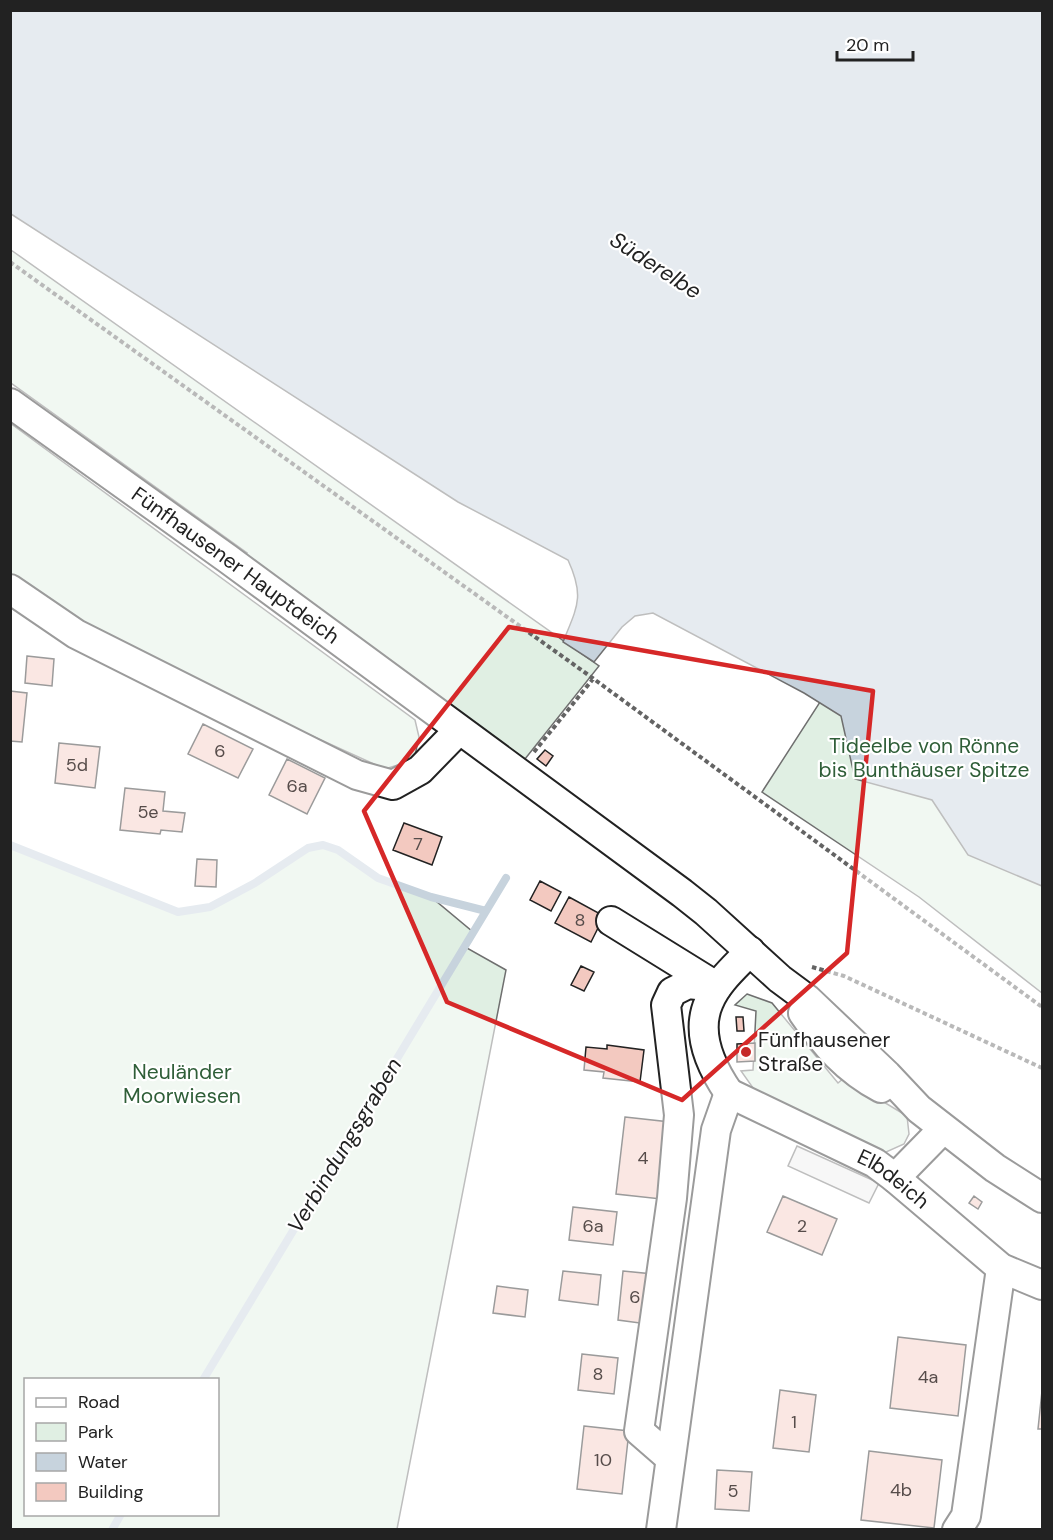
<svg xmlns="http://www.w3.org/2000/svg" width="1053" height="1540" font-family="'DM Sans',sans-serif">
  <rect width="100%" height="100%" fill="#fff"/>
  <path fill="#e0efe3" stroke="#6f6f6f" stroke-width="1.5" fill-rule="evenodd" d="M11,250l588,416 -74,93 -282,-201 4,-5 -236,-170z
    M1029,378l13,7v608l-123,-96 -157,-105z
    M10,423l405,297 4,17 -5,23 -29,9 -247,-112 -127,-82z
    M11,845l167,67 23,-4 23,-8 31,-17 53,-35 15,-3 15,5 40,28 53,19 42,35 -8,15 41,23 -109,559h-386zM26,1380h192v134h-192z
    M747,994l25,9 66,80 6,-5 63,38 2,18 -5,10 -20,9 -126,-58 -17,-24 12,-1 3,-59 -21,-6z"/>
  <path fill="#ededed" stroke="#6f6f6f" stroke-width="1.5" d="M797,1146l82,37 -10,20 -81,-37z"/>
  <path fill="#c7d3dd" stroke="#6f6f6f" stroke-width="1.5" d="M10,11h1032v875l-74,-31 -36,-55 -77,-21 -14,-63 -37,-23 -151,-80 -18,3 -13,11 -28,35 -31,-20c14,-35 22,-45 5,-82l-110,-58 -447,-288z"/>
  <g fill="none" stroke-linecap="round" stroke-linejoin="round">
    <path stroke="#c7d3dd" stroke-width="8" d="M10,845l168,67 32,-5 45,-24 53,-35 15,-3 15,5 40,28 53,19 55,14
      M203,1380l303,-502
      M112,1530l9,-16"/>
  </g>
  <path fill="#f3c9c0" stroke="#222" stroke-width="1.5" d="M27,656l27,3 -2,27 -27,-3z
    M10,691l17,2 -5,49 -12,-1z
    M203,724l50,25 -15,29 -50,-24z
    M59,743l41,4 -5,41 -40,-5z
    M545,750l8,6 -7,10 -9,-7z
    M287,759l38,19 -18,36 -38,-19z
    M125,788l40,4 -2,19 22,2 -3,19 -21,-2 -1,4 -40,-4z
    M404,823l38,14 -10,28 -39,-15z
    M197,859l20,1 -1,27 -21,-1z
    M540,881l21,11 -10,19 -21,-11z
    M569,897l35,19 -13,26 -36,-19z
    M581,966l13,6 -10,19 -13,-6z
    M736,1017h7l1,14h-7z
    M755,1043v18l-18,1v-18z
    M607,1045l37,5 -4,32 -37,-4 1,-6 -20,-2 2,-23 21,2z
    M625,1117l45,5 -9,77 -45,-5z
    M783,1196l54,23 -15,36 -55,-23z
    M974,1196l8,6 -4,7 -9,-6z
    M573,1207l44,5 -4,33 -44,-5z
    M563,1271l38,4 -3,30 -39,-5z
    M623,1271l30,3 -6,50 -29,-4z
    M497,1286l31,4 -3,27 -32,-4z
    M898,1337l68,8 -8,71 -68,-8z
    M582,1354l36,4 -4,36 -36,-4z
    M780,1390l36,5 -7,57 -36,-4z
    M1042,1391v38h-4z
    M584,1426l45,5 -7,63 -45,-5z
    M869,1451l73,9 -8,68 -73,-8z
    M717,1470l35,2 -3,39 -34,-2z"/>
  <g fill="none" stroke-linecap="round" stroke-linejoin="round">
    <defs>
      <g id="minor">
        <path id="s1" d="M10,403l218,156 454,334 24,19 74,67 27,20 80,76 32,34 76,59 47,30"/>
        <path d="M10,589l66,45 281,141 36,10 27,-15 39,-40"/>
        <path d="M611,921l105,65"/>
        <path d="M803,1013c21,31 44,57 78,75"/>
        <path id="s2" d="M729,1093l146,70 20,15 106,90 41,17"/>
        <path d="M729,1093c-18,-26 -34,-60 -20,-91 8,-20 27,-36 41,-51"/>
        <path d="M895,1178l48,-49"/>
        <path d="M670,1458l-31,-27 33,-233 7,-83 -13,-110 6,-13 16,-8 29,3"/>
        <path d="M661,1530l55,-400 13,-37"/>
        <path d="M957,1530l9,-14 35,-248"/>
      </g>
    </defs>
    <use href="#minor" stroke="#222" stroke-width="32"/>
    <path stroke="#646464" stroke-width="4" stroke-dasharray="4.5 3" stroke-linecap="butt" d="M10,262l577,412 455,333
      M534,752l59,-73
      M812,967l32,9 198,92"/>
    <use href="#minor" stroke="#fff" stroke-width="28"/>
  </g>
  <path d="M0 0H1053V1540H0ZM509,627l364,64 -26,262 -165,147 -235,-98 -83,-191z" fill="#fff" fill-opacity=".55" fill-rule="evenodd"/>
  <path fill="none" stroke="#d62828" stroke-width="4.5" stroke-linejoin="round" d="M509,627l364,64 -26,262 -165,147 -235,-98 -83,-191z"/>
  <circle fill="#c62828" stroke="#fff" stroke-width="2" cx="746" cy="1052" r="6"/>
  <g text-anchor="middle" stroke-width="4.5" stroke-linejoin="round" paint-order="stroke">
    <g font-size="18" fill="#564c4a">
      <text x="220" y="757">6</text>
      <text x="77" y="771">5d</text>
      <text x="297" y="792">6a</text>
      <text x="148" y="818">5e</text>
      <text x="418" y="850">7</text>
      <text x="580" y="926">8</text>
      <text x="643" y="1164">4</text>
      <text x="593" y="1232">6a</text>
      <text x="802" y="1232">2</text>
      <text x="635" y="1303">6</text>
      <text x="598" y="1380">8</text>
      <text x="928" y="1383">4a</text>
      <text x="794" y="1428">1</text>
      <text x="603" y="1466">10</text>
      <text x="901" y="1496">4b</text>
      <text x="733" y="1497">5</text>
    </g>
    <g font-size="21" fill="#222" stroke="#fff">
      <text dy="7" stroke="none"><textPath href="#s1" startOffset="278">Fünfhausener Hauptdeich</textPath></text>
      <text dy="7" stroke="none"><textPath href="#s2" startOffset="186">Elbdeich</textPath></text>
    </g>
    <g font-size="21" fill="#2f5e38" stroke="#fff">
      <text x="924" y="753">Tideelbe von Rönne<tspan x="924" dy="24">bis Bunthäuser Spitze</tspan></text>
      <text x="182" y="1079">Neuländer<tspan x="182" dy="24">Moorwiesen</tspan></text>
    </g>
    <g font-size="21" fill="#222" stroke="#fff" text-anchor="start">
      <text x="758" y="1047">Fünfhausener<tspan x="758" dy="24">Straße</tspan></text>
    </g>
    <g font-size="22" font-style="italic" fill="#222" stroke="#fff">
      <text transform="translate(656 265) rotate(33)" y="8">Süderelbe</text>
      <text transform="translate(344 1145) rotate(-59)" y="8">Verbindungsgraben</text>
    </g>
  </g>
  <rect width="1053" height="1540" fill="none" stroke="#222222" stroke-width="24"/>
  <rect x="24" y="1378" width="195" height="138" fill="#ffffff" stroke="#a7a7a7" stroke-width="1.5"/>
  <rect x="36" y="1398" width="30" height="9" fill="#ffffff" stroke="#a7a7a7" stroke-width="1.5"/>
  <text x="78" y="1408" font-size="18" fill="#222222">Road</text>
  <rect x="36" y="1423" width="30" height="18" fill="#e0efe3" stroke="#a7a7a7" stroke-width="1.5"/>
  <text x="78" y="1438" font-size="18" fill="#222222">Park</text>
  <rect x="36" y="1453" width="30" height="18" fill="#c7d3dd" stroke="#a7a7a7" stroke-width="1.5"/>
  <text x="78" y="1468" font-size="18" fill="#222222">Water</text>
  <rect x="36" y="1483" width="30" height="18" fill="#f3c9c0" stroke="#a7a7a7" stroke-width="1.5"/>
  <text x="78" y="1498" font-size="18" fill="#222222">Building</text>
  <path d="M837 51v9h76v-9" fill="none" stroke="#222222" stroke-width="3"/>
  <text x="846" y="51" font-size="18" fill="#222222" stroke="#ffffff" stroke-width="4.5" paint-order="stroke">20 m</text>
</svg>
